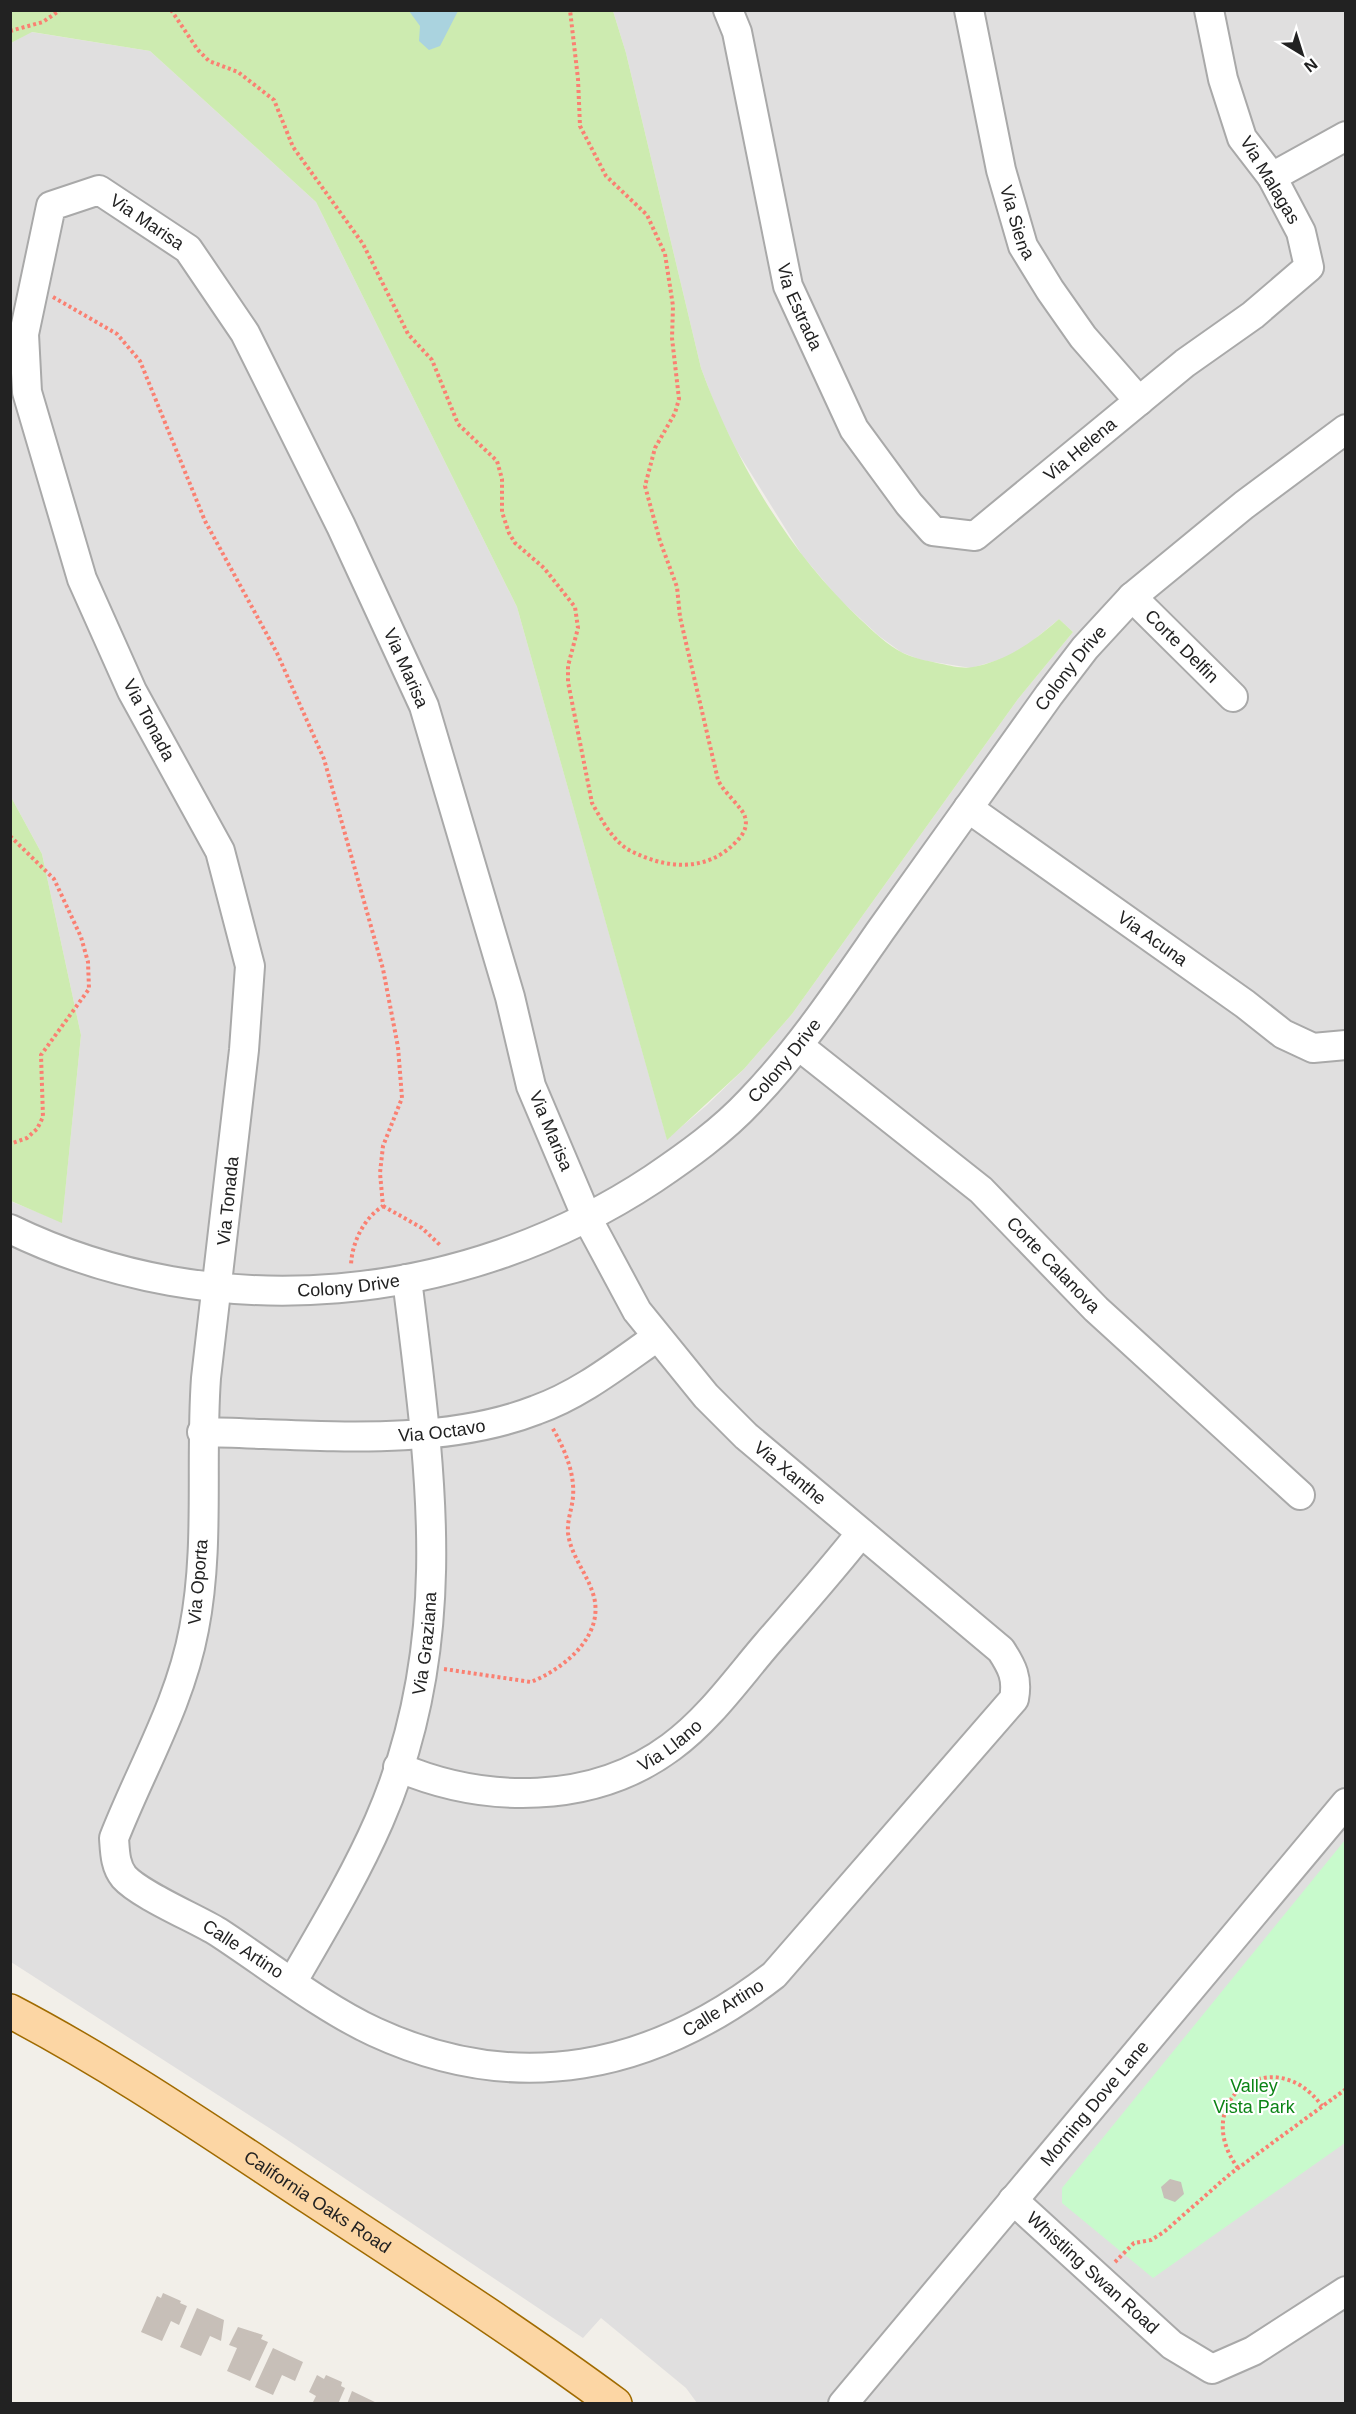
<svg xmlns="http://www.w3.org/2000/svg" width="1356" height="2414" font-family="Helvetica,sans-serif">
  <rect width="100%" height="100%" fill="#f2efe9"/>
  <path fill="#e0dfdf" d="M613,11h732v2392h-648l-11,-15 -85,-70 -18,20 -309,-207 -263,-169 -1,-761 52,21 19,-187 -39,-181 -31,-57v-754l20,-11 119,19 166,151 201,405 150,532 40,-34 37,-36 48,-55 226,-315 55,-67 -14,-13 -35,29 -22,11 -31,9 -50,-8 -20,-8 -22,-16 -40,-37 -37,-44 -65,-104 -19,-38 -17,-45 -75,-315z"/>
  <path fill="#cdebb0" d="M11,11h602l13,42 75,315c34,93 87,183 159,251 13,12 27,26 43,34 12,6 26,8 39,11 9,2 22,5 31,3 34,-6 61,-26 86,-48l14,13 -55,67 -226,315 -48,55 -77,71 -150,-533 -201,-405 -166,-151 -118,-19 -21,11z
    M11,797l31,57 39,181 -19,188 -51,-22z"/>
  <path fill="#c8facc" d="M1345,1840v303l-192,135 -91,-75v-15z"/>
  <path fill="#aad3df" d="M409,11h49l-18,35 -11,4 -10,-9 1,-15z"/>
  <path fill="#c7bfb8" d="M1170,2179l11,3 3,12 -9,8 -11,-4 -3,-11z
    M163,2293l18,8 -1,2 7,3 -8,19 -8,-4 -9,20 -21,-9 16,-36 4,2z
    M197,2308l27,12 -3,21 -11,-5 -9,20 -21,-9z
    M238,2327l25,8 -2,4 7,3 -18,39 -23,-10 10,-23 -8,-3z
    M273,2348l30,14 -8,19 -13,-6 -9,20 -18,-8z
    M317,2375l7,4 2,-4 16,7 -1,4 4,2 -7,16h-26l4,-8 -7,-4z
    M352,2391l27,13h-32z"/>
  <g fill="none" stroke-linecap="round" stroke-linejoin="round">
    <defs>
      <g id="minor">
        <path id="s1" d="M728,10l9,22 51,254 66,143 55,75 24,27 42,5 210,-173 68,-48 56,-48 -8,-35 -29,-55 -30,-39 -19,-59 -14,-69"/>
        <path id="s2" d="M969,10l32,160 22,76 27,44 33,47 56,64"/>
        <path d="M1272,177l74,-41"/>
        <path d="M99,190l89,59 57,84 96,193 83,180 86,291 21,89 56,132 50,93 69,85 40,40 255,214c11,17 17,28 13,49l-240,276c-121,94 -256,123 -399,57 -52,-24 -108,-68 -157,-100 -23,-14 -78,-37 -94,-55 -9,-11 -9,-25 -10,-39 27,-69 66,-134 80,-209 16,-82 6,-167 12,-251l38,-328 6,-84 -30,-115 -88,-160 -50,-112 -55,-187 -3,-58 27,-128z"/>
        <path id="s3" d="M1132,597l101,100"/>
        <path id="s4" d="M968,808l277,196 38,30 30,14 33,-3"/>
        <path id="s5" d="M799,1046l182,144 115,119 204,186"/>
        <path id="s6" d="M10,1229c206,100 454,75 643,-50 34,-23 69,-48 97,-78 50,-52 90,-112 131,-171 56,-78 112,-157 168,-235l36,-47 47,-51 112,-92 102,-76"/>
        <path id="s7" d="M202,1432c107,2 234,17 334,-22 45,-16 82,-46 121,-73"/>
        <path id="s8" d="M398,1767c87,37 195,38 273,-20 38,-28 66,-68 96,-103 32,-37 64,-73 94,-111"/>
        <path id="s9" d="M293,1981c30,-52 62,-105 86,-160 79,-181 51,-354 28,-542"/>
        <path id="s10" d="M1013,2200l159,145 40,24 41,-18 93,-60"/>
        <path id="s11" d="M843,2404l503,-601"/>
      </g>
      <g id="major">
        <path id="s12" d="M10,2011c105,55 202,122 301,187 102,67 205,133 304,206"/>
      </g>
    </defs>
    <use href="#minor" stroke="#a9a9a9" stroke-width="32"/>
    <use href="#major" stroke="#a06b00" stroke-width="36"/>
    <path stroke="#fa8072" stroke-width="4" stroke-dasharray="3 3" stroke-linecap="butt" d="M171,10l27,40 11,11 29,11 36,28 19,47 70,97 45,90 24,26 26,64 39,37 5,18v33l7,21 6,10 29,25 31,39 3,21 -10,38v16l24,121c9,16 21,38 37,47 36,19 77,23 107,-8 7,-7 12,-15 9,-25 -2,-9 -21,-24 -27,-37l-38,-163 -3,-30 -17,-46 -15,-55 10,-38 20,-35 4,-14 -7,-61 1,-32 -8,-52 -18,-39 -41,-39 -26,-50 -2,-47 -8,-69
      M10,31l33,-9 17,-12
      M53,297l64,37 23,27 65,160 72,132 47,106 59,210 15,78 4,51 -19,48 -3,27 3,33c-19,12 -31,36 -32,59
      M10,836l44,43 27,58 7,25 1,27 -48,66 2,62 -6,12 -10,9 -17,6
      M383,1206l39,22 19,18
      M444,1669l87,13c32,-13 73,-45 63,-85 -6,-23 -23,-40 -26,-64 -1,-13 4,-24 5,-36 2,-25 -9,-49 -21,-70
      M1238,2168c-50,-67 35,-129 84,-62
      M1115,2262l19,-19 17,-3 13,-8 66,-58 116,-85"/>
    <use href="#minor" stroke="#fff" stroke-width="28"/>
    <use href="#major" stroke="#fcd6a4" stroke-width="33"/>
  </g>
  <g text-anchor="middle" stroke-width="4.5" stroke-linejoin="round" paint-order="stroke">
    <g font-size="18" fill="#222" stroke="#fff">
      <text transform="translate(1270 180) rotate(59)" y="6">Via Malagas</text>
      <text transform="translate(147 222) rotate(34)" y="6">Via Marisa</text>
      <text dy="6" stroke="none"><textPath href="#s2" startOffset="218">Via Siena</textPath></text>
      <text dy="6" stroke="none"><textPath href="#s1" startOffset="306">Via Estrada</textPath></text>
      <text dy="6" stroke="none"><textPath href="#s1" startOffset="748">Via Helena</textPath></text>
      <text dy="6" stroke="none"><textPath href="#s3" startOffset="70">Corte Delfin</textPath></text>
      <text transform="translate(406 668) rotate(66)" y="6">Via Marisa</text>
      <text dy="6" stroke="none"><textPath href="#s6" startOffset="1338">Colony Drive</textPath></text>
      <text transform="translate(149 720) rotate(62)" y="6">Via Tonada</text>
      <text dy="6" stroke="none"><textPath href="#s4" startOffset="226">Via Acuna</textPath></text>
      <text dy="6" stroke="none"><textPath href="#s6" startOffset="852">Colony Drive</textPath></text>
      <text transform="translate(551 1131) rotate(67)" y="6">Via Marisa</text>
      <text transform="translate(228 1201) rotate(-84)" y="6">Via Tonada</text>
      <text dy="6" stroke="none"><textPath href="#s5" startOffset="336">Corte Calanova</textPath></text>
      <text dy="6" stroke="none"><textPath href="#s6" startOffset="348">Colony Drive</textPath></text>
      <text dy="6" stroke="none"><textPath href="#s7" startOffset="240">Via Octavo</textPath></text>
      <text transform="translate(790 1473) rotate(40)" y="6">Via Xanthe</text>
      <text transform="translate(198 1582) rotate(-85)" y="6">Via Oporta</text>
      <text dy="6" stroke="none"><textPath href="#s9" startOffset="366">Via Graziana</textPath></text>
      <text dy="6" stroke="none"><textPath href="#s8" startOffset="286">Via Llano</textPath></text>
      <text transform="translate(243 1949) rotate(33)" y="6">Calle Artino</text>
      <text transform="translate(723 2008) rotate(-32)" y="6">Calle Artino</text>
      <text dy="6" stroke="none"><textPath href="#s11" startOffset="392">Morning Dove Lane</textPath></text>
      <text dy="6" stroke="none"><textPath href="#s12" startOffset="362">California Oaks Road</textPath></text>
      <text dy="6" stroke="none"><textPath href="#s10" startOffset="108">Whistling Swan Road</textPath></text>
    </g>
    <g font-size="18" fill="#0c8416" stroke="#fff">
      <text x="1254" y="2092">Valley<tspan x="1254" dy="21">Vista Park</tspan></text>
    </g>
  </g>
  <rect width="1356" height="2414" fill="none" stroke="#222222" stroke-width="24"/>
  <g transform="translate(1302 54) rotate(142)" stroke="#ffffff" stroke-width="4.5" paint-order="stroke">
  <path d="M0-4.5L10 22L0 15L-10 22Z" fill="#222222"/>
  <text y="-9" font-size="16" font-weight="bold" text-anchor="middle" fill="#222222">N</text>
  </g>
</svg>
